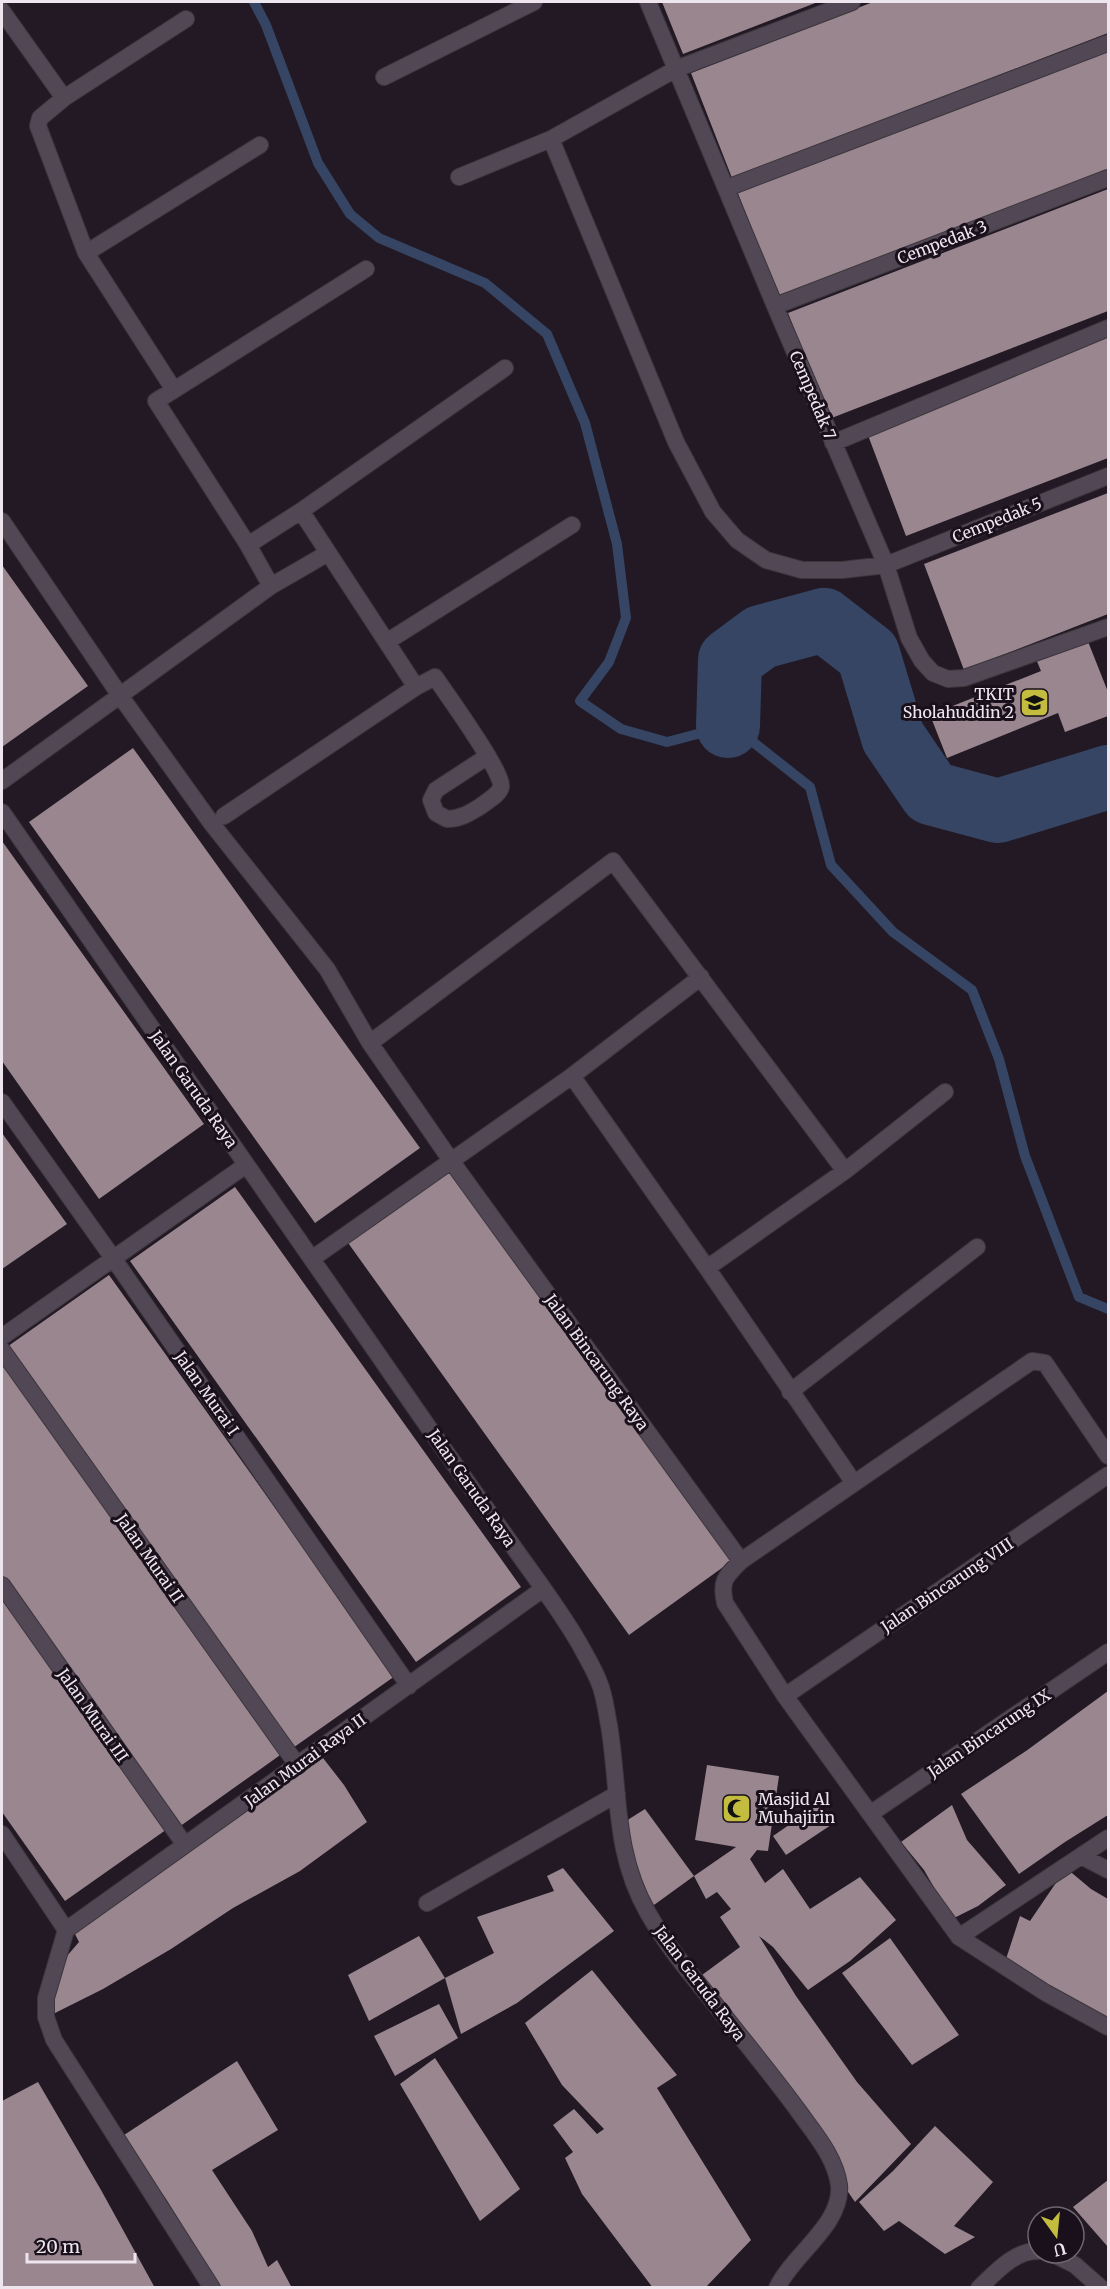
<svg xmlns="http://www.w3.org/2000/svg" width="1110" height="2289" font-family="Merriweather,serif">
  <rect width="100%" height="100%" fill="#221924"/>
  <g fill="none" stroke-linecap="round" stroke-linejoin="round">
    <path stroke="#354563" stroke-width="10" d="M254,2l12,23 52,138 32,51 29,24 106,45 62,51 38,89 32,121 9,74 -17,44 -29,39 41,28 46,13 61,-16 25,16 57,45 21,78 62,67 79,58 27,69 26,97 54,141 29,12"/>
    <path stroke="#354563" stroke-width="64" d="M728,726l2,-66 31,-23 63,-17 44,34 25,83 38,56 67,18 110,-34"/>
  </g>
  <path fill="#99868e" d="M662,2h156l-135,52z
    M873,2h235v31l-376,145 -41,-105z
    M1108,48v121l-329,128 -42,-106z
    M1108,189v122l-279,108 -41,-106z
    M1108,337v121l-202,78 -40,-106z
    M1108,493v121l-144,56 -40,-106z
    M2,565l86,121 -86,61z
    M1087,639l21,53v24l-43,16 -7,-19 -111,45 -17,-43 111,-44 -5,-12z
    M133,748l287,400 -105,75 -286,-401z
    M2,841l202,283 -105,75 -97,-138z
    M2,1133l65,91 -65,45z
    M451,1166l282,394 -104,75 -283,-395z
    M235,1187l286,400 -105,75 -286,-401z
    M109,1275l286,401 -105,74 -286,-401z
    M2,1358l281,395 -104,74 -177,-249z
    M2,1592l168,235 -105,74 -63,-89z
    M1108,1691v124l-43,27 -46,32 -58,-80 65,-43z
    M323,1758l21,27 23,37 -67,49 -67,37 -62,41 -68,40 -52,26 9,-51 19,-22 -6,-12 59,-37 55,-43z
    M707,1765l72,11 -11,75 -11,-1 -7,9 15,24 18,-14 27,40 50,-32 36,43 -46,41 -42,29 -35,-43 -14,-11 37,60 61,86 54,62 -56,58 -11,-16 -5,-23 -10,-23 -127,-165 38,-28 -20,-30 11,-8 -14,-17 -11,7 -12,-23 -40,29 -13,-16 -15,-68 19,-12 49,67 42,-29 -41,-7z
    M818,1805l13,20 -45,30 -13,-19z
    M952,1805l15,35 39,45 -28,21 -26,13 -28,-49 -23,-28z
    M563,1868l51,63 -97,72 -56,31 -16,-56 49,-25 -17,-36 77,-26 -7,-15z
    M1066,1868l25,21 17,10v122l-103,-59 15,-46 10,5z
    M419,1936l26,42 -76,43 -21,-46z
    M890,1938l69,97 -47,30 -70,-92z
    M592,1970l85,105 -20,13 94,152 -46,48h-52l-71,-94 -17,-36 8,-6 -20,-27 21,-16 23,25 7,-5 -42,-44 -37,-62z
    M439,2004l19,34 -63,38 -21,-40z
    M435,2058l85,131 -40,32 -80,-137z
    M237,2061l41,69 -66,40 40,61 16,36 9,-7 15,28h-71l-55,-89 -45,-62z
    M38,2082l63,108 54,98h-153v-187z
    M935,2126l58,56 -39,44 21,11 -30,17 -46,-33 -15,10 -25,-29 34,-31z
    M1108,2180v67l-35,-40z"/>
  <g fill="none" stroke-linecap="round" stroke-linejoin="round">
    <defs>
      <path id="minor" d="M648,2l127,304 111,259 23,73 13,23 11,12 15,6 16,-1 144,-51
        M2,11l62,87
        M186,19l-122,79 -24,20 -2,8 48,127 88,137 -18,11 92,144 23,41
        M384,77l150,-75
        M551,139l125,303 37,70 24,28 29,20 36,10h40l44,-5 222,-89
        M459,177l92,-38 125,-70 176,-67
        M727,188l381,-145
        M86,253l174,-108
        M775,306l333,-128
        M174,390l192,-121
        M833,443l275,-115
        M301,511l115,176
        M2,521l119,176 91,127 115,145 43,74 82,119 289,399
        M248,545l53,-34 204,-143
        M388,641l184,-116
        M2,781l269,-195 57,-33
        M2,812c136,198 275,395 411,593 33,48 68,96 102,144 22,31 45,61 64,94 7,13 15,26 20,39 6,14 7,29 10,43 11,67 4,127 39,188 17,30 40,58 62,85 29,37 59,73 87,111 16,23 38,47 42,76 4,39 -46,69 -62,103
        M224,816l192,-129 19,-10c11,16 70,98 66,110 -2,8 -14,14 -20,19 -11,7 -21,13 -34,13l-11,-6 -5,-13 5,-10 52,-34
        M370,1043l243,-182 232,310
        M572,1076l135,192 147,215
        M2,1102l111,156 296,428
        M313,1258l259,-182 129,-99
        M707,1268l138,-97 100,-79
        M2,1337l244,-172
        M2,1350l296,416
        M790,1392l187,-145
        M1108,1456l-63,-93 -13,-2 -291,200c-16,16 -21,20 -16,42l60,93 174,241 87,56 62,34
        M2,1585l183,260
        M785,1696l323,-221
        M870,1814l238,-162
        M2,1834l64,96
        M1081,1856l27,14
        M427,1903l190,-109
        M66,1930l477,-341
        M66,1930l-20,68v19l8,23 158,248
        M959,1937l149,-99
        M1051,2253l24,12 26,23
        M979,2288c16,-15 36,-38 59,-37"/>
    </defs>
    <use href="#minor" stroke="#3d363e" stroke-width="18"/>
    <use href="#minor" stroke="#524754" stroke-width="16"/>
  </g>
  <defs>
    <symbol id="school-square" viewBox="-11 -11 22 22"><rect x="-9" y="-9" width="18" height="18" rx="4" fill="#c4bc3e" stroke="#19101b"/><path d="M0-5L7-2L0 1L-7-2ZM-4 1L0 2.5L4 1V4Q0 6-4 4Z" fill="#111"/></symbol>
    <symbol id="mosque-square" viewBox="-11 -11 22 22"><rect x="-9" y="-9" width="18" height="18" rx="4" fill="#c4bc3e" stroke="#19101b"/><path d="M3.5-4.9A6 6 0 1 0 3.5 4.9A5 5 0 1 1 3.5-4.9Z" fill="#111"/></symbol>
  </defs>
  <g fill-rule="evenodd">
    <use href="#school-square" x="1018" y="686" width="33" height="33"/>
    <use href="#mosque-square" x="720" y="1792" width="33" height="33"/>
  </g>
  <g text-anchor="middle" stroke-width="6" stroke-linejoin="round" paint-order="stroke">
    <g font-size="16" fill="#ede6ee" stroke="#19101b">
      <text transform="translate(942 242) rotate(-21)" y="6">Cempedak 3</text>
      <text transform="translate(813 395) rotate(67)" y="6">Cempedak 7</text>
      <text transform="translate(997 520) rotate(-22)" y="6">Cempedak 5</text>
      <text transform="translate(194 1089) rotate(55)" y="6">Jalan Garuda Raya</text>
      <text transform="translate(597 1362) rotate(54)" y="6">Jalan Bincarung Raya</text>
      <text transform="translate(207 1393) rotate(55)" y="6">Jalan Murai I</text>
      <text transform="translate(472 1488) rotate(55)" y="6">Jalan Garuda Raya</text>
      <text transform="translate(150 1558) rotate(55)" y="6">Jalan Murai II</text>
      <text transform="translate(947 1585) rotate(-34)" y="6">Jalan Bincarung VIII</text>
      <text transform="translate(93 1715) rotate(55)" y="6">Jalan Murai III</text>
      <text transform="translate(989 1733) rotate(-34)" y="6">Jalan Bincarung IX</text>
      <text transform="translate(305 1760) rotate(-36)" y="6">Jalan Murai Raya II</text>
      <text transform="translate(700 1983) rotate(53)" y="6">Jalan Garuda Raya</text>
    </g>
    <g font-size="16" fill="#ede6ee" stroke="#19101b" text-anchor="end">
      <text x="1014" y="700">TKIT<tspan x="1014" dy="18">Sholahuddin 2</tspan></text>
      <text x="758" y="1805" text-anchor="start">Masjid Al<tspan x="758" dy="18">Muhajirin</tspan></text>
    </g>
  </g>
  <rect width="1110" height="2289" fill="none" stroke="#ede6ee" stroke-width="6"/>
  <g transform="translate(1056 2235) rotate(165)"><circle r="28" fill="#19101b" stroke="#6e666f" stroke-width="1.5"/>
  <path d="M0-4.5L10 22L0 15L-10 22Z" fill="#c4bc3e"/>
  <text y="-9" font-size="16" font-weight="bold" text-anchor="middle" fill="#ede6ee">U</text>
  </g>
  <path d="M27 2253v9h108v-9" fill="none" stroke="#ede6ee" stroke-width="3"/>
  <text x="36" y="2253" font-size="18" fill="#ede6ee" stroke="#19101b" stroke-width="4.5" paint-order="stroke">20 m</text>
</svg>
